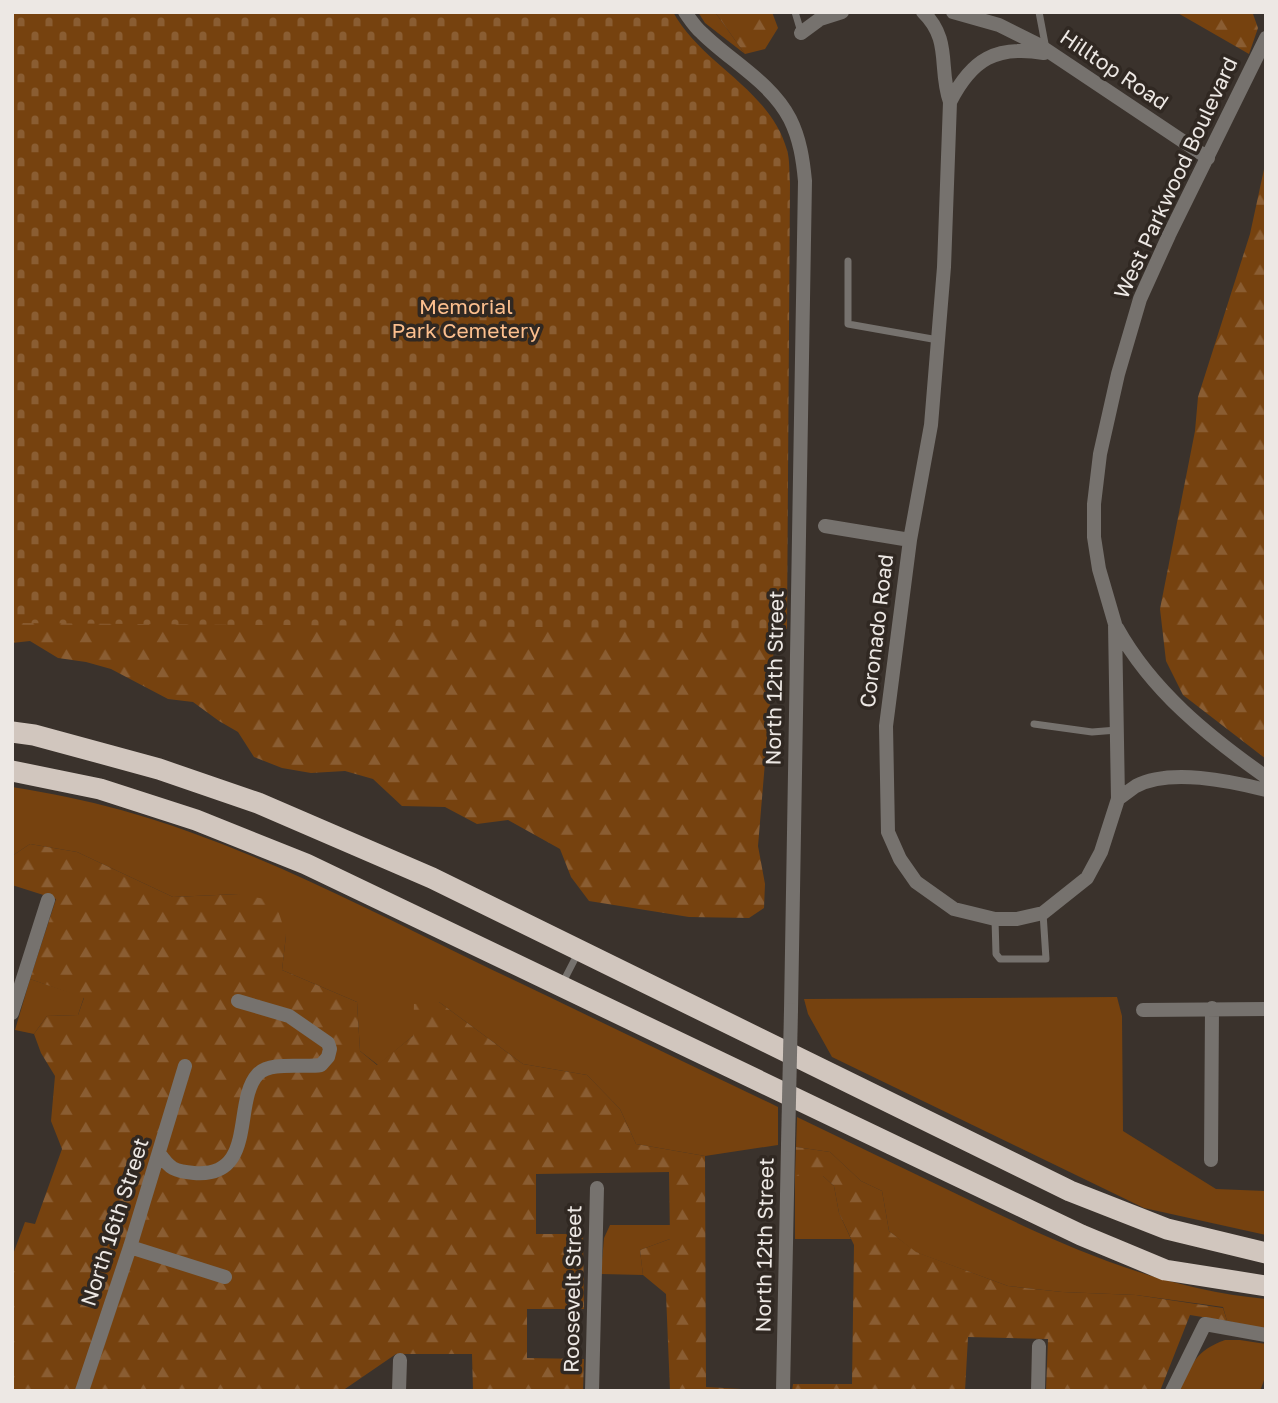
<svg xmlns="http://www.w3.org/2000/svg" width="1278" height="1403" font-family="'Golos Text',sans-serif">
  <defs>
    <pattern id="forest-firs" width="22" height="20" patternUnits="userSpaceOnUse" patternTransform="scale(1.75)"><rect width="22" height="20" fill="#76420f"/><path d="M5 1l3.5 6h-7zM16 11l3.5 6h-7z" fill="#8a5d32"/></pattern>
    <pattern id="cemetery-stones" width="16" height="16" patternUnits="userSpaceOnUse" patternTransform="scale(1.75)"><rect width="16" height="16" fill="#76420f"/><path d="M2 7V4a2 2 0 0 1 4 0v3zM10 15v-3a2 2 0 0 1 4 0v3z" fill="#8a5d32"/></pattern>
  </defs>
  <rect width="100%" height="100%" fill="#3a322c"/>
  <path fill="#76420f" d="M698,12h17l30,42 -40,-31z
    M12,787c37,6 73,13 109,23 122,34 237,94 351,150 102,49 204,98 306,147v38l-73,11 -69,-12 -16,-35 -33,-34 -64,-11 -84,-62 -26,34 -35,29 -18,-14 -3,-49 -75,-32 4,-35 -47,-41 -66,3 -96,-45 -47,-8 -18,12z
    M30,979l54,18 -6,18 -31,1 -13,18 -19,-4z
    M1117,997l5,19 1,115 93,58 50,2v44l-122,-27 -312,-151 -24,-43 -4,-15z
    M797,1117c56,27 112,54 168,81 96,47 193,91 301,101v30l-39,-8 -4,-14 -87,-12 -74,-3 -54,-6 -93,-34 -26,-21 -7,-40 -21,-10 -31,-29 -34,-5z
    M795,1176h28l11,10 5,27 12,26h-56z
    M610,1225h60v14l-30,11 3,25 -42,-1 3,-36z
    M1225,1340h15l26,4v31l-6,16h-81c13,-27 16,-40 46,-51z"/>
  <path fill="url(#forest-firs)" d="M715,12h57l6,16 -13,21 -20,5z
    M1176,12h74l3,2 5,14 -9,26z
    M1266,160v599l-83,-64 -17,-34 -6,-52 35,-178 3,-34 52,-163z
    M12,354l764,194 -3,118 -15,180 7,38 -1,24 -15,10 -60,-1 -100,-16 -18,-24 -11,-28 -52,-29 -31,4 -32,-17 -43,-1 -29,-27 -28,-8 -34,2 -29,-5 -28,-11 -16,-25 -19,-11 -26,-19 -25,-3 -57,-30 -25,-7 -28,-4 -28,-17 -18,2z
    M30,844l47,8 96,45 66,-3 36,7 11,34 -4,35 75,32 3,49 17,14 36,-29 1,-32 25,-2 84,62 64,11 33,34 16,35 69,12 1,231 69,4h-105l-4,-97 -23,-19 -3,-25 30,-11 -1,-67 -133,2v60h47l1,75h-57v49l57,1 -1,32h-110l-1,-37h-76l-54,37h-330v-134l13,-35 10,2 27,-75 -11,-28 4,-45 -14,-23 -7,-19 13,-18 31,-1 6,-17 -54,-19 26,-80 -44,-14v-29z
    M796,1147l34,5 31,29 21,10 7,40 27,21 92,34 54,6 74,3 87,13 4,13 -37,-6 -30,76 -114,-1 2,-51 -80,-2 -3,54h-173l1,-7h59l2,-139 -15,-32 -5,-27 -11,-10h-28z"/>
  <path fill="url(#cemetery-stones)" d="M12,12h661c29,53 97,77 114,138 3,10 2,22 3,33l-3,446 -775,-6z"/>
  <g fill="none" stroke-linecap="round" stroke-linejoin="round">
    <path stroke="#76726e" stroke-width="7" d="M795,12l6,20
      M1039,12l7,37
      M848,261v63l90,16
      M1034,724l58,8 25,-2
      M995,919l1,35 4,5h46l-3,-46
      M562,984l17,-33"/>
    <path stroke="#76726e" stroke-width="14" d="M685,12c5,7 10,15 17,21 28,28 69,49 88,86 10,20 13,41 15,62l-14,829
      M923,12c29,28 15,56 27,90l-6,165 -13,158 -21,115 -24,186 2,106 12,27 16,23 38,27 41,10h22l26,-6 44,-35 14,-26 17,-53 -3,-175 -16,-55 -5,-32v-33l6,-50 18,-80 22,-75 29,-64 97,-197
      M953,12l46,13 40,20 169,113
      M801,33l19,-14 22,-7
      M950,102c22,-43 46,-57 94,-49
      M825,526l85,14
      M1117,628c35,63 91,108 149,149
      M1118,799c6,-4 12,-9 18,-13 34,-18 94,-5 130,4
      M1143,1010l123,-1
      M12,1013l36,-113
      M159,1153c11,16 15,18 35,20 64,5 38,-71 64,-99 13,-13 45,-6 63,-9l7,-8 2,-8 -2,-6 -39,-27 -51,-15
      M1211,1160l1,-152
      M130,1247l95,30
      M82,1391l48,-144 55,-181
      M399,1391l1,-31
      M592,1391l5,-203
      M783,1391l5,-246
      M1038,1391l1,-45
      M1172,1391l33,-67 61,11"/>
    <path stroke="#d1c6be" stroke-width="21" d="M12,732l22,3 125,34 99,34 174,75 638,313 97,38 99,24
      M12,771l88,18 96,31 110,44 775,371 84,35 101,16"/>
    <path stroke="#76726e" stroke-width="14" d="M788,1145l3,-135"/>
  </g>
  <g text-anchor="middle" stroke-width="7" stroke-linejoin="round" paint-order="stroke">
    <g font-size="21" fill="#ede8e4" stroke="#302822">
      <text transform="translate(1114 70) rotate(34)" y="7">Hilltop Road</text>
      <text transform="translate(1176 178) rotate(-65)" y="7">West Parkwood Boulevard</text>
      <text transform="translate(877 631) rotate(-83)" y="7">Coronado Road</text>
      <text transform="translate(775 678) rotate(-89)" y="7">North 12th Street</text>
      <text transform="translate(115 1222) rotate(-72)" y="7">North 16th Street</text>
      <text transform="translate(765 1245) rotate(-89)" y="7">North 12th Street</text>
      <text transform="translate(573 1289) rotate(-89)" y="7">Roosevelt Street</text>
    </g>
    <g font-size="21" fill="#fcbf8e" stroke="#302822">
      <text x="466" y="314">Memorial<tspan x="466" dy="24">Park Cemetery</tspan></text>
    </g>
  </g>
  <rect width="1278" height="1403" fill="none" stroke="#ede8e4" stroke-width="28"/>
</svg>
